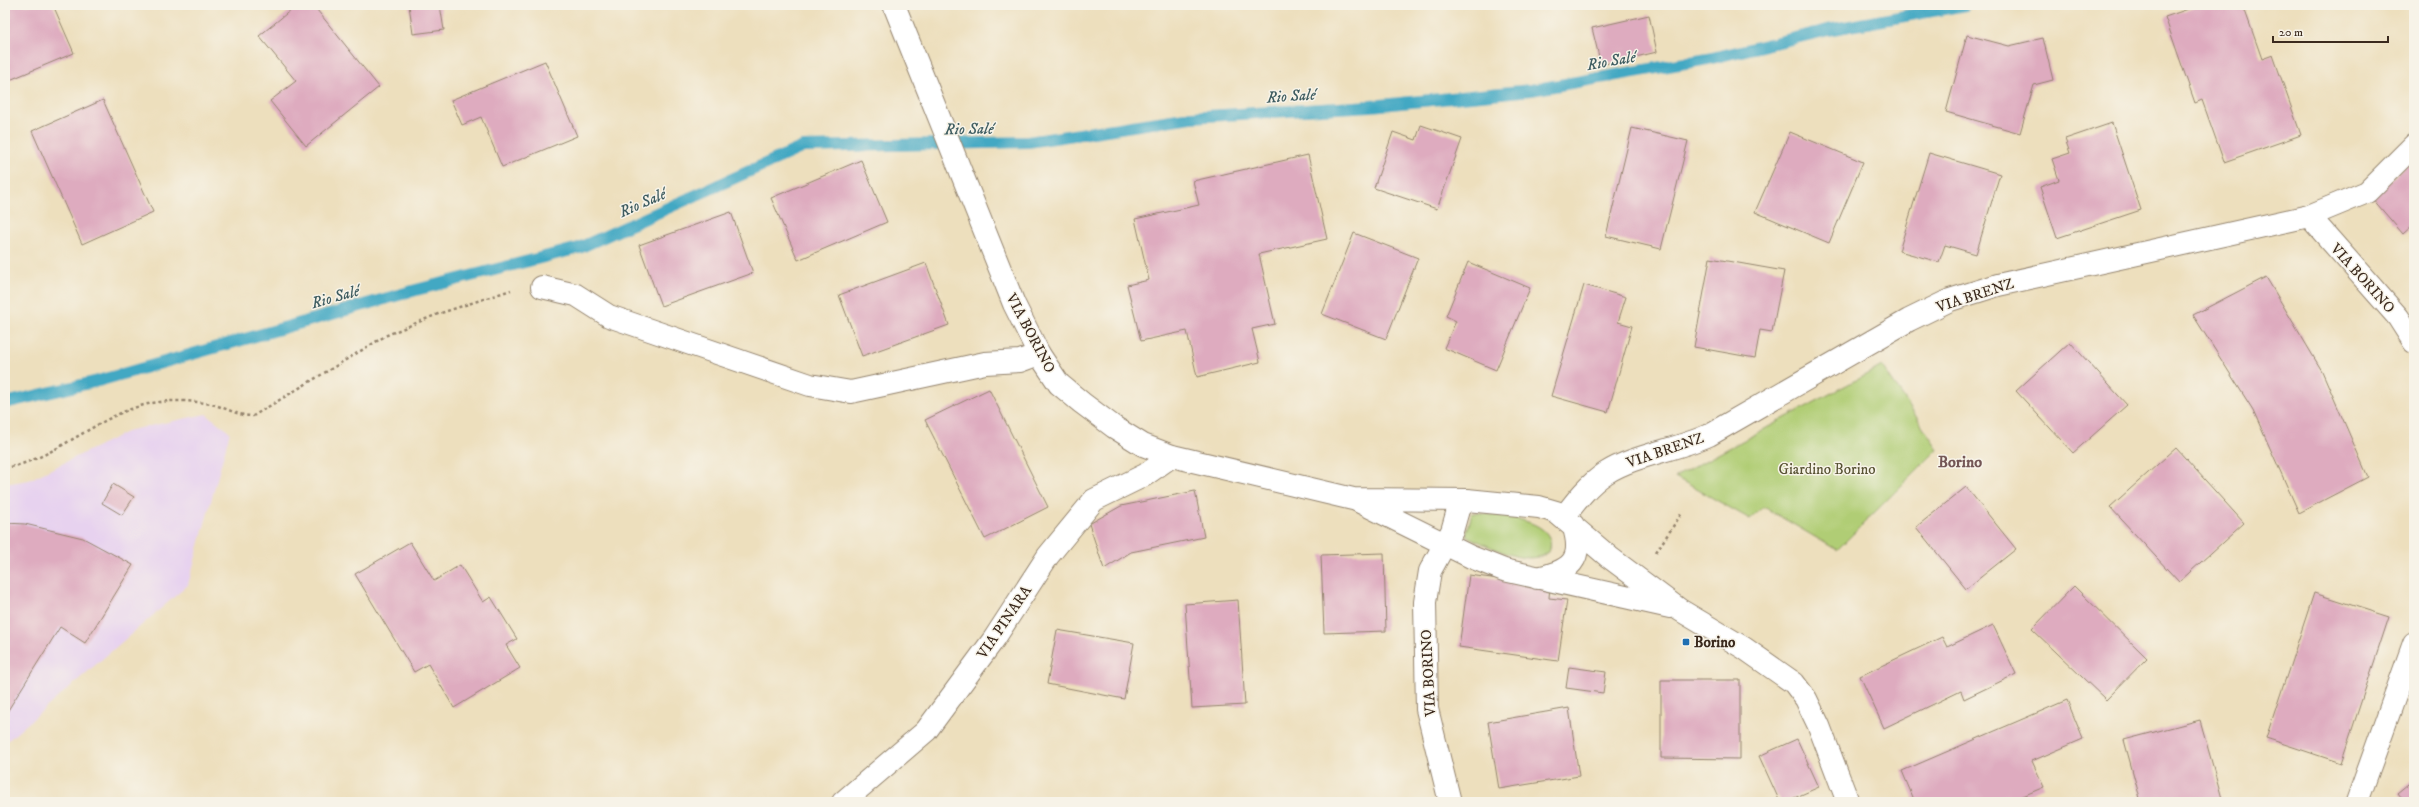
<svg xmlns="http://www.w3.org/2000/svg" width="2419" height="807" font-family="'IM FELL DW Pica',serif">
  <rect width="100%" height="100%" fill="#f7f3e8"/>
  <filter id="ink" filterUnits="userSpaceOnUse"><feTurbulence type="fractalNoise" baseFrequency=".025" numOctaves="2"/><feDisplacementMap in="SourceGraphic" scale="8" xChannelSelector="R" yChannelSelector="G"/><feConvolveMatrix kernelMatrix="1 2 1 2 8 2 1 2 1" color-interpolation-filters="sRGB"/></filter>
  <filter id="wash" filterUnits="userSpaceOnUse"><feTurbulence type="fractalNoise" baseFrequency=".012" numOctaves="4" result="noise"/><feDisplacementMap in="SourceGraphic" scale="16" xChannelSelector="R" yChannelSelector="G"/><feGaussianBlur stdDeviation="0.9" result="paint"/><feColorMatrix in="noise" values="0 0 0 0 0 0 0 0 0 0 0 0 0 0 0 0 0 1.4 0 .05"/><feComposite in="paint" operator="in"/></filter>
  <g filter="url(#wash)">
    <rect width="100%" height="100%" fill="#eddfbd"/>
    <path fill="#e7d2ef" d="M206,414l24,18 -42,153 -183,158v-259l24,-4 102,-50z"/>
    <path fill="#b0cd74" stroke="#767c49" d="M1882,366l56,83 -101,101 -73,-43 -14,12 -75,-42z
      M1472,513c22,2 89,5 77,39 -23,17 -60,-7 -83,-16z"/>
    <g fill="none" stroke-linecap="round" stroke-linejoin="round">
      <path stroke="#43a8c3" stroke-width="12" d="M5,403l93,-22 318,-91 163,-42 224,-101 225,-5 163,-25 180,-11 160,-16 177,-31 120,-29 137,-25"/>
    </g>
    <g id="blocks">
      <path fill="#deabbf" d="M5,5h48l21,48 -69,29z
        M297,5h16l66,82 -73,59 -36,-45 26,-20 -37,-45z
        M409,5h31l4,25 -31,4z
        M2200,5h43l19,54 11,-4 28,80 -77,27 -22,-62 -7,3 -30,-86z
        M1649,15l8,37 -56,13 -9,-37z
        M1967,35l42,11 34,-8 10,42 -19,5 -14,48 -74,-21z
        M545,61l32,75 -75,31 -21,-50 -19,8 -11,-25z
        M103,100l50,112 -71,32 -50,-113z
        M2112,123l29,87 -84,28 -17,-51 19,-7 -7,-21 18,-6 -5,-14z
        M1421,125l41,14 -25,70 -63,-21 19,-56 23,8z
        M1632,128l56,13 -27,108 -55,-13z
        M1790,132l73,30 -34,81 -74,-31z
        M1929,153l71,21 -24,80 -31,-9 -6,17 -40,-11z
        M1308,155l19,84 -68,15 16,70 -23,5 8,33 -63,15 -10,-46 -46,10 -14,-56 22,-5 -14,-61 64,-14 -6,-24z
        M2414,159v65l-11,10 -32,-37z
        M861,160l26,62 -89,38 -27,-62z
        M731,212l22,61 -92,33 -22,-61z
        M1354,233l64,25 -32,81 -64,-25z
        M1710,258l74,13 -12,61 -12,-2 -5,28 -61,-11z
        M1468,262l62,26 -34,82 -52,-22 12,-27 -10,-5z
        M926,263l23,62 -87,31 -23,-61z
        M2266,277l56,94 46,106 -69,36 -46,-103 -60,-95z
        M1584,285l42,12 -8,25 14,4 -24,86 -57,-16z
        M2070,342l57,63 -54,48 -57,-62z
        M989,389l59,118 -63,32 -60,-119z
        M2176,448l68,75 -65,59 -69,-75z
        M113,484l21,13 -12,18 -20,-12z
        M1966,487l50,62 -50,40 -50,-62z
        M1195,491l9,46 -73,15 -27,17 -15,-45 32,-18z
        M5,523l20,1 58,14 50,27 -48,78 -25,-16 -55,88z
        M410,542l24,39 26,-16 23,37 8,-5 26,42 -11,6 14,23 -66,40 -26,-44 -14,8 -59,-98z
        M1384,553l2,78 -62,2 -3,-78z
        M1469,575l81,11 -1,12 18,2 -9,61 -99,-14z
        M2074,586l73,72 -41,42 -74,-71z
        M2314,593l75,24 -48,146 -75,-25z
        M1238,600l7,105 -53,3 -7,-104z
        M1993,625l23,49 -52,25 -3,-8 -77,37 -24,-52 82,-39 5,10z
        M1057,630l77,13 -10,56 -77,-15z
        M1569,667l37,5 -3,21 -37,-5z
        M1661,680h79v79l-79,-1z
        M2067,700l16,39 -51,22 12,26 -35,15h-94l-13,-31z
        M1569,708l10,68 -80,13 -11,-67z
        M2200,720l23,82h-82l-17,-62z
        M1797,739l22,48 -34,15h-5l-21,-46z
        M2414,780v22h-9l-7,-9z"/>
    </g>
  </g>
  <g filter="url(#ink)">
    <use href="#blocks" fill-opacity="0" stroke="#94846e" stroke-width="1"/>
    <g fill="none" stroke-linecap="round" stroke-linejoin="round">
      <defs>
        <path id="minor" d="M2309,216l89,101 16,25
          M542,287l34,8 33,21 201,69 41,7 134,-29 35,-2 19,-7
          M1564,517c12,-16 25,-33 42,-44 28,-18 71,-23 103,-38l200,-115 41,-20 48,-15 311,-69 58,-24 47,-47
          M843,802l83,-71 68,-92 54,-83 46,-56 51,-25 27,-19
          M1450,802l-23,-93 -2,-107 5,-31 22,-40 6,-21 9,-10
          M2357,802l57,-159"/>
        <path id="tertiary" d="M894,5l120,299 25,50 20,30 23,19 32,24 29,18 29,11 181,43 114,1 72,7 17,5 53,45 71,53 64,38 50,35 12,16 13,27 29,76
          M1358,501l113,56 33,13 166,37
          M1537,578c33,-7 48,-17 36,-53"/>
      </defs>
      <use href="#minor" stroke="#94846e" stroke-width="24"/>
      <use href="#tertiary" stroke="#94846e" stroke-width="24"/>
      <path stroke="#94846e" stroke-width="2.5" stroke-dasharray="3 3" stroke-linecap="butt" d="M5,468c44,-7 84,-44 126,-59 26,-10 57,-10 84,-4 13,4 24,11 38,11l134,-81 51,-21 73,-24
        M1656,552l26,-39"/>
      <use href="#minor" stroke="#fff" stroke-width="22"/>
      <use href="#tertiary" stroke="#fff" stroke-width="22"/>
    </g>
  </g>
  <rect fill="#1f6fb2" stroke="#f7f3e8" stroke-width="1.5" x="1682" y="638" width="8" height="8" rx="2"/>
  <g text-anchor="middle" stroke-width="3" stroke-linejoin="round" paint-order="stroke">
    <g font-size="15" fill="#3b2a1e" stroke="#f7f3e8">
      <text transform="translate(2363 278) rotate(48)" y="5">VIA BORINO</text>
      <text transform="translate(1975 295) rotate(-18)" y="5">VIA BRENZ</text>
      <text transform="translate(1031 333) rotate(62)" y="5">VIA BORINO</text>
      <text transform="translate(1665 450) rotate(-19)" y="5">VIA BRENZ</text>
      <text transform="translate(1004 622) rotate(-56)" y="5">VIA PINARA</text>
      <text transform="translate(1428 673) rotate(-93)" y="5">VIA BORINO</text>
    </g>
    <g font-size="15" fill="#585334" stroke="#f7f3e8">
      <text x="1827" y="474">Giardino Borino</text>
    </g>
    <g font-size="15" font-weight="bold" fill="#3b2a1e" stroke="#f7f3e8" text-anchor="start">
      <text x="1694" y="647">Borino</text>
    </g>
    <g font-size="16" font-style="italic" fill="#3e5c60" stroke="#f7f3e8">
      <text transform="translate(1611 60) rotate(-10)" y="6">Rio Salé</text>
      <text transform="translate(1291 95) rotate(-4)" y="6">Rio Salé</text>
      <text transform="translate(969 128) rotate(-1)" y="6">Rio Salé</text>
      <text transform="translate(642 202) rotate(-24)" y="6">Rio Salé</text>
      <text transform="translate(335 296) rotate(-16)" y="6">Rio Salé</text>
    </g>
    <g font-size="16" font-weight="bold" fill="#745756" stroke="#f7f3e8">
      <text x="1960" y="467">Borino</text>
    </g>
  </g>
  <rect width="2419" height="807" fill="none" stroke="#f7f3e8" stroke-width="20"/>
  <path d="M2273 36v6h115v-6" fill="none" stroke="#3b2a1e" stroke-width="2"/>
  <text x="2279" y="36" font-size="12" fill="#3b2a1e" stroke="#f7f3e8" stroke-width="3" paint-order="stroke">20 m</text>
</svg>
